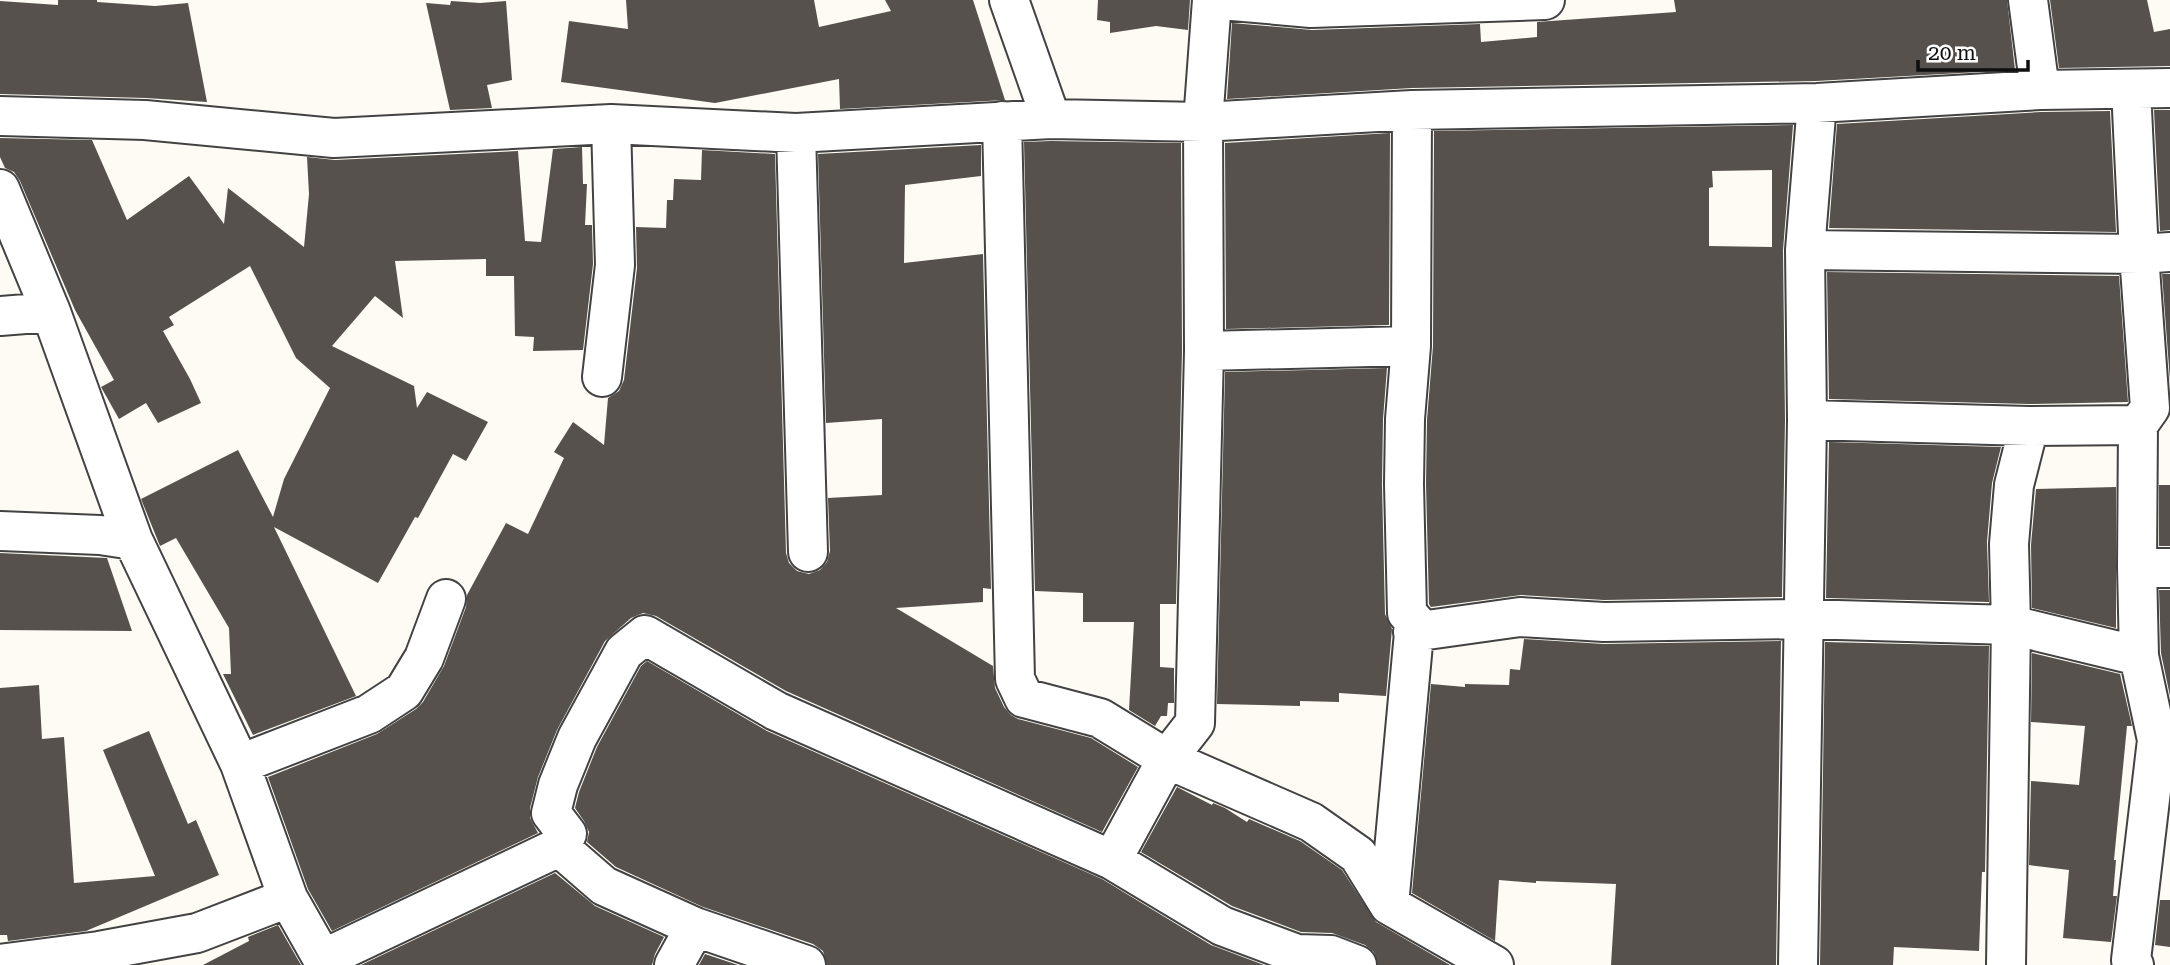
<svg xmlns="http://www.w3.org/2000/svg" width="2170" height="965" font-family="'Roboto Serif',serif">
  <rect width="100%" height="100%" fill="#fdfbf3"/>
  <path fill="#57514d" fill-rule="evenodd" d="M58,0h39v2l58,4 33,-3 19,99 -61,-4 -146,-4v-93l58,4z
    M626,0h188l5,27 72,-16 -6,-11h88l32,100 -165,9 -1,-30 -124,24 -154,-21 8,-61 59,8z
    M1098,0h92l-2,30 -32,-4 -46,7v-11l-13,-2z
    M1674,0h333l8,70 -199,11 -404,7 -185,11 5,-76 80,7 168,-6 1,18 56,-5v-15l139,-10z
    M2050,0h97l7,32 16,-3v37l-111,2z
    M451,1l29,2 26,-2 6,79 -25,5 5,23 -42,2 -24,-107 24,2z
    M2154,110h16v120l-10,1z
    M2110,111l6,121 -287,-4 8,-104 204,-12z
    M1793,125l-10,125 2,170 -3,177 -178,3 -83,-5 -90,12 -2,-3 -3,-120 1,-64 6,-74 1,-215zM1772,170v77l-63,-1v-58l4,-1 -1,-16z
    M1390,133l-1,192 -163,4 -1,-186z
    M0,138l92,2 35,80 62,-44 35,48 4,-36 76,59 5,-53 -2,-37 28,3 183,-9 7,90 16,1 12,-93 29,-2 1,37h4l-2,41h7l1,39 -10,86 -50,1 1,-14 -19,-1 -1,-60h-28v-17l-91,2 8,57 -28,-22 -43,50 82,40 3,22 10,-16 61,30 -22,39 -13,-7 -35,64 -3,-1 -37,66 -104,-56 82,169 -103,39 -30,-61h8l-2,-46 -53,-90 -16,8 -19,-47 97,-49 35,67 11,-38 46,-91 -34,-30 -46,-92 -81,51 5,8 -11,6 27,48 11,24 -43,20 -12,-20 -27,16 -18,-32 13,-7 -39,-70 -55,-129 -6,-9 -9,-4 -5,-11z
    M1051,141l130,2 1,208 -6,253h-16v63l14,1v35h-6l-1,13h-6l-6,10 -26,-16 5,-88h-51v-29l-48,-2 -11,-449z
    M981,145v31l-76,9 -1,78 79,-9 8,335 -8,-1v14l-87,6 97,58 2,22 9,19 7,8 7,4 73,19 47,29 -36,65 -316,-141 -130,-75 -13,-3 -12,5 -26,23 -48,89 -19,47 -8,31v10l8,15 -206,98 -24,-42 -40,-112 109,-43 39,-25 7,-7 21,-36 22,-59 1,-12 39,-72 22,11 36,-76 -10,-6 19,-30 31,23 4,-47 11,-7 5,-11 13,-112 -1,-41 30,1 1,-28h6l1,-21 27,1 1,-30 73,4 11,399 3,10 8,8 12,3 11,-4 7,-8 3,-11 -2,-53 54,-3v-76l-56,4 -8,-269z
    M1827,272l292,4 9,126 -99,2 -200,-5z
    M2162,274h8v107z
    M1387,368l-4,51 -1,66 3,129 7,15 -6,67 -47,-3v9l-39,-1v5l-83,-2 8,-332z
    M1829,442l172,5 -9,36 -5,59 2,60 -163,-4z
    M2159,485h11v61h-11z
    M2116,487v141l-84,-20 -1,-63 5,-56z
    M0,553l107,5 25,73 -132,-1z
    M2159,590h11v106l-9,-43z
    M1524,639l80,5 177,-3 -5,324h-165l5,-81 -80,-3v2l-37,-3 -4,61 -83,-48 19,-209 34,3v-3l44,1 1,-16 10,1z
    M1825,642l164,4 -4,226h-3l-3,79 -85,-4 -1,18h-73z
    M2032,653l88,21 12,52h-5l-13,134h2l-3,36h4l-6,46 -48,-4 6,-68 -40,-5 2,-84 48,4 6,-59 -54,-4z
    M647,661l120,70 335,148 109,66 53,20h-437l-4,-14 -10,-7 -110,-37 -87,-40 -29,-25 2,-10 -5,-11 -9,-13 4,-16 18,-45 44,-81z
    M39,685l3,54 22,-2 10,146 81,-7 -52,-126 46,-19 39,93 8,-4 23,55 -133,56 -78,10 -1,-6h-7v-247z
    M1177,787l35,18 1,-2 12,5 22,14 2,-3 51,22 42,29 34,52 74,43h-72l-4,-13 -9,-7 -33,-12 -31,-1 -69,-26 -91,-54z
    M555,873l40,33 69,31 -9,17 -3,11h-291z
    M2160,900h10v47l-15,-2z
    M278,925l23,40h-98l46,-24 -1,-4z
    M705,954l33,11h-39z"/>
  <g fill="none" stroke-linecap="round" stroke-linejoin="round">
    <defs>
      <path id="minor" d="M1009,0l42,119
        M1221,0l90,8 234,-8
        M2028,0l12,90
        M2131,89l8,165 11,154 -12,17 -1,142 2,89 18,84 -26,220 3,5
        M0,116l145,4 189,18 277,-14 185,9 255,-14 152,3 209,-12 405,-7 223,-13 130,-2
        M1002,121l13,558 9,19 76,20 67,41 144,63 47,33 31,50 105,60
        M796,133l12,419
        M0,189l51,123 82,228 107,224 48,134 38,67
        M1805,250l334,4 31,-2
        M0,316l51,-4
        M1204,351l207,-5
        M602,377l13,-112 -4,-141
        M1807,420l222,6 109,-1
        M0,531l100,4 33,5
        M2137,567l33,1
        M1413,632l107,-15 84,5 199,-3 208,6 128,31
        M240,764l129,-50 35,-23 20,-33 22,-59
        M559,847l45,39 91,41 111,38
        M1112,860l55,-101 28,-36 9,-372 -1,-229 9,-122
        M1389,905l26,-283 -8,-9 -3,-129 1,-65 6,-73 1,-236
        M323,959l236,-112 8,-13 -16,-21 7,-28 19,-47 47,-86 21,-17 131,76 336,149 110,66 75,28 34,1 26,10
        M0,964l99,-13 98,-18 91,-35
        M674,965l21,-38
        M1798,965l9,-545 -2,-170 12,-147
        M2006,965l5,-340 -2,-81 5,-59 15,-59"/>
    </defs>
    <use href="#minor" stroke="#424242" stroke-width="42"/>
    <use href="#minor" stroke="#fff" stroke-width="38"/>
  </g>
  <path d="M1918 60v10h110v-10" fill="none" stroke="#0f0f0f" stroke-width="3.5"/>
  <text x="1928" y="60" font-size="21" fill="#0f0f0f" stroke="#ffffff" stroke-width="5" paint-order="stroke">20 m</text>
</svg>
